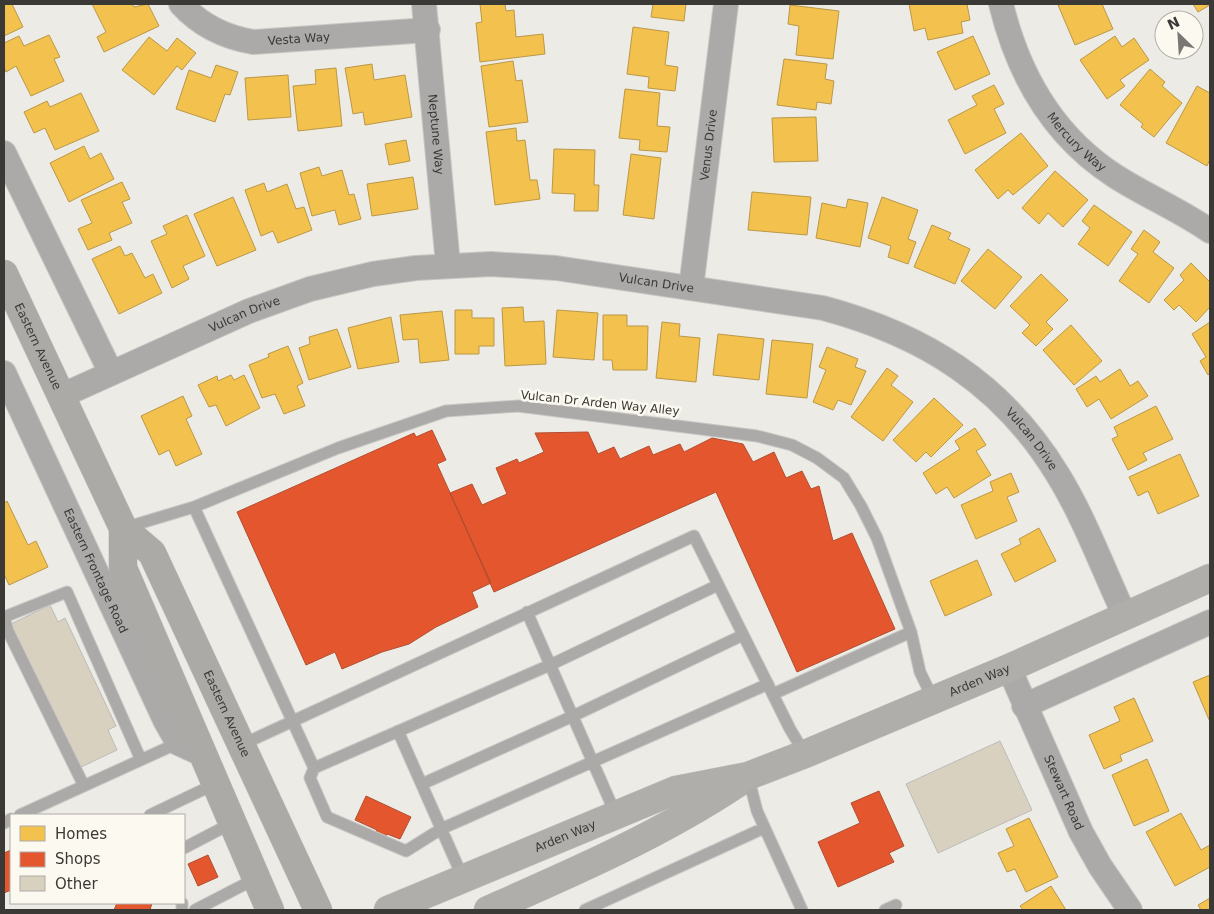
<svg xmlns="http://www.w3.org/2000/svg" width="1214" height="914" font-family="'DejaVu Sans',sans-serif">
  <rect width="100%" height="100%" fill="#ecebe6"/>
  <path fill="#f2c14e" stroke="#bb9847" d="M4,4h8l11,23 -19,9z
    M92,4h40l2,3 14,-3 11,22 -55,26 -7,-15 9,-5z
    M480,4h25l1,7 8,-1 2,27 27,-3 2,20 -65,8 -4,-39 6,-1z
    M653,4h33l-2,17 -33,-4z
    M909,4h58l3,16 -9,2 2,11 -35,7 -3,-12 -11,3z
    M1062,4h40l11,25 -38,16 -17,-40z
    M1193,4h17v1l-12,7z
    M790,5l49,6 -6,48 -37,-4 3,-29 -11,-2z
    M633,27l36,5 -4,33 13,2 -3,24 -27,-3 1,-11 -22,-3z
    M49,35l11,22 -6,2 10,22 -33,15 -15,-30 -10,6 -2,-5v-24l15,-7 5,10z
    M973,36l17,38 -35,16 -18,-38z
    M1115,36l7,11 12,-9 15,22 -29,20 5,6 -18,13 -27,-39z
    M149,37l18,14 10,-13 19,15 -14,17 -5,-4 -23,29 -32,-25z
    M784,59l43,5 -2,15 9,2 -3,23 -14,-2 -1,8 -39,-5z
    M513,61l3,20 6,-1 6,42 -39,5 -8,-61z
    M372,64l2,16 31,-5 7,42 -47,8 -2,-13 -10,2 -8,-46z
    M216,65l22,7 -8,23 -5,-1 -10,28 -39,-13 13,-39 22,8z
    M336,68l6,58 -44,5 -5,-45 23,-2 -1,-14z
    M1150,69l15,13 -3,4 20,17 -28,34 -13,-10 2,-3 -23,-19z
    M288,75l3,42 -43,3 -3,-42z
    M994,85l10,19 -10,5 12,24 -41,21 -17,-34 29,-15 -5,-9z
    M1197,86l13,7v66l-3,7 -41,-23z
    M625,89l35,4 -3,33 13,1 -3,25 -28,-2 1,-10 -21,-2z
    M81,93l18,38 -44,19 -10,-22 -11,5 -10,-21 23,-11 3,6z
    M816,117l2,44 -44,1 -2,-44z
    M516,128l1,13 8,-1 5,40h7l3,19 -45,6 -9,-73z
    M1021,133l27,33 -35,29 -5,-5 -10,9 -23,-29z
    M406,140l4,21 -21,4 -4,-21z
    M84,146l6,13 11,-6 13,26 -45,23 -19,-39z
    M554,149l41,1 -1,35h5l-1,26h-24l1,-17 -23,-1z
    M631,154l30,4 -7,61 -31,-4z
    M319,167l3,9 20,-6 7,25 5,-1 7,25 -22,6 -4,-15 -23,6 -12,-43z
    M1055,171l33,29 -25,27 -15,-14 -9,11 -17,-16z
    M413,177l5,32 -46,7 -5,-32z
    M122,182l8,17 -8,3 10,21 -23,10 3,7 -24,10 -10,-21 14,-6 -11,-23z
    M264,183l3,9 20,-8 9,25 8,-2 8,23 -34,13 -5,-12 -12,5 -16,-46z
    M752,192l59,5 -4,38 -59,-5z
    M233,197l23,53 -39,16 -23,-52z
    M882,197l36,13 -10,29 8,3 -8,22 -20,-7 3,-11 -23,-8z
    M848,199l20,4 -8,44 -44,-9 6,-35 24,5z
    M1094,205l38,27 -24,34 -30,-22 12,-16 -8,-7z
    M187,215l18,41 -22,10 6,13 -17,9 -21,-47 16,-7 -4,-8z
    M932,225l19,8 -3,6 22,10 -15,35 -41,-17z
    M1144,230l16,12 -7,10 21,16 -25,35 -30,-22 19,-27 -7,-5z
    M120,246l5,10 7,-3 13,25 8,-4 9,19 -43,21 -27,-55z
    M988,249l34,28 -27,32 -34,-28z
    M1191,263l19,19v25l-14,15 -17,-17 -5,5 -10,-10 20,-20 -4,-5z
    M1041,274l27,26 -22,22 7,7 -17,17 -14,-13 8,-8 -20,-19z
    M523,307l1,15 20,-1 2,43 -41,2 -3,-58z
    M455,310h17v8h22v28h-15v8h-24z
    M557,310l41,3 -4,47 -41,-3z
    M442,311l7,49 -29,3 -2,-24 -15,1 -3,-25z
    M603,315h24v11h21l-1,44h-34l-1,-10h-9z
    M391,317l8,45 -41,7 -10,-41z
    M662,322l18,2 -1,12 21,2 -4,44 -40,-4z
    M1210,322v51l-2,2 -8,-14 6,-4 -14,-23z
    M1071,325l31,36 -28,24 -31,-35z
    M337,329l14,38 -42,13 -10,-32 11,-4 -1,-7z
    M718,334l46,5 -5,41 -46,-5z
    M772,340l41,4 -6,54 -41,-4z
    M288,346l15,37 -6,3 8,20 -21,8 -9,-20 -13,4 -13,-33 20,-8 -1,-3z
    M827,347l31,12 -3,8 11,4 -15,34 -13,-5 -5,10 -20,-8 13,-32 -7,-3z
    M887,368l11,8 -7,9 22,17 -30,39 -32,-24z
    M1120,369l10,17 8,-5 10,15 -37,23 -12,-20 -12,8 -11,-18 20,-13 4,6z
    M231,375l3,5 10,-5 16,33 -34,18 -10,-21 -7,2 -11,-22 19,-9 1,5z
    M183,396l9,20 -6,3 16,35 -26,12 -7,-16 -10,5 -18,-39z
    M934,398l29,27 -32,32 -5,-5 -10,10 -23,-22z
    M1156,406l17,33 -30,14 4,7 -19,10 -16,-31 6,-3 -4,-9z
    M975,428l11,17 -10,6 15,24 -37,23 -7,-11 -11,7 -13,-21 37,-24 -5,-8z
    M1180,454l19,42 -41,18 -10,-23 -10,5 -9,-19z
    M1011,473l8,19 -12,5 10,24 -41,18 -15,-34 32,-14 -3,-9z
    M7,501l21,44 8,-4 12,26 -39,18 -5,-11v-71z
    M1039,528l17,33 -41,21 -14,-28 20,-10 -2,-5z
    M977,560l15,35 -47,21 -15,-35z
    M1210,675v47l-17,-40z
    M1134,698l19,43 -33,14 2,6 -18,8 -15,-34 31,-14 -6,-14z
    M1147,759l22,52 -35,15 -22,-51z
    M1181,813l20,37 9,-5v22l-35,19 -29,-54z
    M1029,818l29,59 -32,15 -11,-23 -8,3 -9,-19 16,-7 -8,-17z
    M1051,886l15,24h-43l-3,-4z
    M1210,898v12h-9l-3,-5z"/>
  <path fill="#e4572e" stroke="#b14e30" d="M432,430l14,30 -9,4 54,119 -19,9 6,15 -42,20 -27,17 -27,8 -40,17 -7,-17 -29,13 -69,-153 177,-79 2,4z
    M588,432l10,22 16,-7 6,12 29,-13 4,9 27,-11 4,8 28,-14 31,6 10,18 21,-10 12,26 16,-7 9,18 8,-3 14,55 19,-8 43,96 -98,43 -81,-180 -222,100 -44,-99 22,-9 10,21 25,-11 -11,-26 21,-9 2,4 25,-11 -9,-19z
    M879,791l25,55 -15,7 5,9 -56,25 -20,-45 42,-19 -9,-20z
    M366,796l45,21 -11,22 -13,-5 -3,6 -10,-5 3,-5 -22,-10z
    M11,850v40l-7,3v-40z
    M208,855l10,22 -20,9 -10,-22z
    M117,903h35l-2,7h-36z"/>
  <path fill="#d8d1c0" stroke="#bcbbb7" d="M50,605l8,17 7,-4 51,108 -8,4 9,20 -38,18 -68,-144z
    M1000,741l32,69 -94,43 -32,-69z"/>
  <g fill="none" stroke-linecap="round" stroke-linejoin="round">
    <defs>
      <path id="service" d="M194,507l120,261 236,-103 168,-80
        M124,528l70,-21 144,-59 108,-37 72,-5 239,30 35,9 25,13 27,20 17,28 16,32 34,94 9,40 13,27
        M527,612l89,203
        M773,694l138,-62
        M398,731l65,147
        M241,745l453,-209 96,193 15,25
        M314,768l-4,10 17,39 79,34 35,-22 327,-145
        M748,776l9,35 45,99
        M422,784l151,-68 170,-81
        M84,786l-76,-155 -4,-14 63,-25 74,168
        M20,815l158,-72
        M150,815l65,-31
        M4,823l7,-4
        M184,848l48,-25
        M182,903v7
        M195,910l62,-32
        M585,910l179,-82
        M885,910l11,-5"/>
      <g id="minor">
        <path id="s1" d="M181,4c19,21 43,33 72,38l175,-12"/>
        <path id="s2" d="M424,4l24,261"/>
        <path id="s3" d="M1001,4c17,70 52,132 114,172 31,20 65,34 95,55"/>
        <path d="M4,153l107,220"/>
        <path id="s4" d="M691,288l35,-284"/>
        <path id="s5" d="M4,373l161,347 13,23 24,11"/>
        <path id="s6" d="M61,396l188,-85 61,-22 63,-15 43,-6 75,-4 65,4 267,40c101,27 180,76 235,167 27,44 45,94 67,141"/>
        <path id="s7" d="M1009,668l72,164 19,34 30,44"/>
        <path d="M1024,706l186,-84"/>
      </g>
      <g id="secondary">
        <path id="s8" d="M4,274l119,254 29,25 166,357"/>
        <path d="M123,528v40l147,342"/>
      </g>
      <g id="primary">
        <path id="s9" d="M388,910l288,-120 72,-14 57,-22 204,-86 201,-90"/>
        <path d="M488,910c86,-38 172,-75 250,-127"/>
      </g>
    </defs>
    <use href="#service" stroke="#c8c7c4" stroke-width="13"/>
    <use href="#minor" stroke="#c8c7c4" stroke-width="26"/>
    <use href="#secondary" stroke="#c8c7c4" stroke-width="29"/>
    <use href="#primary" stroke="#c8c7c4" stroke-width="29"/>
    <use href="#service" stroke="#abaaa9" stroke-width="11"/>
    <use href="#minor" stroke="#abaaa9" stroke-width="24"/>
    <use href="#secondary" stroke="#abaaa6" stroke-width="28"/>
    <use href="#primary" stroke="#afaeaa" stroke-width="28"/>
  </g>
  <g text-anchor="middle" stroke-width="5" stroke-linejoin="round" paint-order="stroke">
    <g font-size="12" fill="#3b3936" stroke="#fcf9f0">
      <text dy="4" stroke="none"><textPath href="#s1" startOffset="129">Vesta Way</textPath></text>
      <text dy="4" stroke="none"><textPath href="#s2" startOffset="131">Neptune Way</textPath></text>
      <text dy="4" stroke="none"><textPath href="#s3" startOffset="160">Mercury Way</textPath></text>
      <text dy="4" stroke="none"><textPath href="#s4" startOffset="144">Venus Drive</textPath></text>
      <text dy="4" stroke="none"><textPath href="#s6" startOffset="621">Vulcan Drive</textPath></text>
      <text dy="4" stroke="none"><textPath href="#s6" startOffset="201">Vulcan Drive</textPath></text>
      <text dy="4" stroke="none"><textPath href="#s8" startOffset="80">Eastern Avenue</textPath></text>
      <text transform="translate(600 403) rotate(6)" y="4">Vulcan Dr Arden Way Alley</text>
      <text dy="4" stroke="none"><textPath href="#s6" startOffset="1041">Vulcan Drive</textPath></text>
      <text dy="4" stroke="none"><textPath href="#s5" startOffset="218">Eastern Frontage Road</textPath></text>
      <text dy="4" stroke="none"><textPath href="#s9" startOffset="636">Arden Way</textPath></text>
      <text dy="4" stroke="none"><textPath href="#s8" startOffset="496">Eastern Avenue</textPath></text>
      <text dy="4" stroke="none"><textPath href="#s7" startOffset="136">Stewart Road</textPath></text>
      <text dy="4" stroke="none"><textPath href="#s9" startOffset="192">Arden Way</textPath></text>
    </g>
  </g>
  <rect width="1214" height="914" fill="none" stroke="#3b3936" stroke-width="10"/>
  <rect x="10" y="814" width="175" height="90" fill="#fcf9f0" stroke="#afaca6"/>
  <rect x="20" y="826" width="25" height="15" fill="#f2c14e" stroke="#afaca6"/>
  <text x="55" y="839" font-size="15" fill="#3b3936">Homes</text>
  <rect x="20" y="852" width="25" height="15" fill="#e4572e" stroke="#afaca6"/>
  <text x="55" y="864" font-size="15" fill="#3b3936">Shops</text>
  <rect x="20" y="876" width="25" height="15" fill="#d8d1c0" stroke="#afaca6"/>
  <text x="55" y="889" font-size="15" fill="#3b3936">Other</text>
  <g transform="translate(1179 35) rotate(335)"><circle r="24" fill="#fcf9f0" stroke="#afaca6"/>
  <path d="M0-4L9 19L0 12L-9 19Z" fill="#797774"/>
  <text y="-8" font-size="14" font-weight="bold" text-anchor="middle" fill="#3b3936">N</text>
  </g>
</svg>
